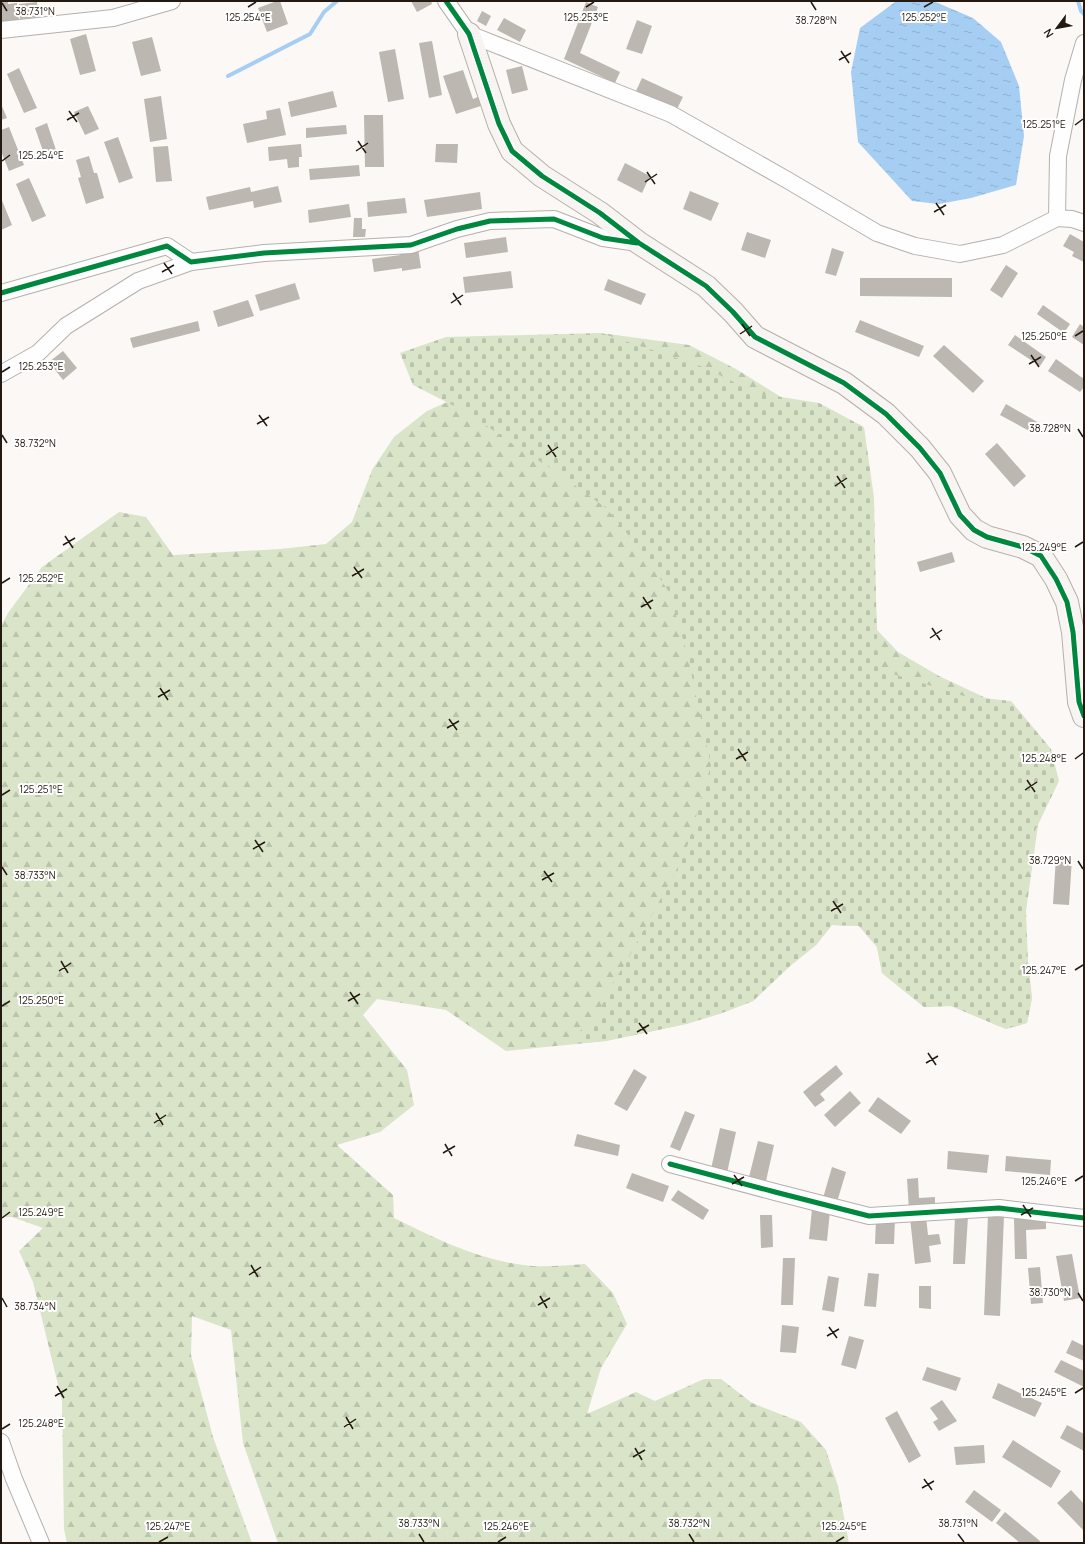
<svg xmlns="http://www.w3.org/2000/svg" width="1085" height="1544" font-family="Manrope,sans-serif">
  <defs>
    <pattern id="forest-firs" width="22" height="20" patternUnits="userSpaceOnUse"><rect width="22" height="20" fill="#d9e4c9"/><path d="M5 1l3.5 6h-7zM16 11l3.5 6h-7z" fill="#bac3ac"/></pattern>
    <pattern id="cemetery-stones" width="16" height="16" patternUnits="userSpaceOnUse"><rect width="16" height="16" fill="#d9e4c9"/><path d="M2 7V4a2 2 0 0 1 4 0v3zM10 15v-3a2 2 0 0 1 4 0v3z" fill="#bac3ac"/></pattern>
    <pattern id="water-ripples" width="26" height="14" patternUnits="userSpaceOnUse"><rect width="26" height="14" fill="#a6cef2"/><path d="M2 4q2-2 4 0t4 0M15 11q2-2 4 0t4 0" fill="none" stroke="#8fb0ce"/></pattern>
  </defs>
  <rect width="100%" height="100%" fill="#fbf8f6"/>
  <path fill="url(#forest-firs)" d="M601,333l88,12 47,24 45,28 93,160 3,73 21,22 41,24 49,23 50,126 -12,86 2,51 4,36 -5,25 -21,6 -55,-23 -27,1 -42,-34 -5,-26 -18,-21 -27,-1 -16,20 -26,21 -37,35 -31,12 -36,11 -80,17 -100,10 -60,-41 -69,-11 -14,16 44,55 7,35 -34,27 -43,13 56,50 1,23c43,21 82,41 129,47 19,3 43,0 62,-1l28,29 14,31 -26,44 -14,46 49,-22 19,9 49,-22h17l31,24 49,19 25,28 12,36 11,57h-571l-35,-100 -12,-113 -39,-14 -1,39 22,82 39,106h-185l-3,-14 -2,-128 -29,-119 -14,-31 24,-23 -31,-11h-11v-591l7,-13 34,-46 77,-55 27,5 27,38 107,-6 46,-5 26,-22 20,-52 22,-33 33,-26z"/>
  <path fill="url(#cemetery-stones)" d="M601,333l105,35 49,25 64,10 45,24 10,71 3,148 3,24 84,26 47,5 40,48 8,32 -25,52 -9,33 1,86 6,46 -5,25 -21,6 -55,-23 -27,1 -42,-34 -5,-26 -18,-21 -27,-1 -16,20 -26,21 -37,35 -31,12 -36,11 -80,17 -32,3 7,-14 16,-14 14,-30 17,-27 57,-105 26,-89 -25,-116 -17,-57 -27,-40 -36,-44 -48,-35 -44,-28 -44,-31 -57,-29 -13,-32 46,-16z"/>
  <path fill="url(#water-ripples)" d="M904,1h29l40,17 28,24 18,44 5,50 -8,49 -45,13 -32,6 -27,-3 -54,-59 -7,-70 9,-44 35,-26z"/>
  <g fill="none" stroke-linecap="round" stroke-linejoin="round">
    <path stroke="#a6cef2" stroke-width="4" d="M1078,1l3,10 3,3
      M228,76l82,-42 14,-22 13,-11"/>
  </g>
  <path fill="#bdb7b1" d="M1,1h7v3l9,-1 2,17 -18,2z
    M277,1h3l8,23 -21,8 -9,-24z
    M411,1h20l1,3 -15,8z
    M37,2l1,15 -18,2 -1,-15z
    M586,2l12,5 -18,46 40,19 -5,11 -51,-24z
    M482,11l9,5 -5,10 -9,-5z
    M504,18l22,12 -6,12 -23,-12z
    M637,20l15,6 -10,28 -16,-5z
    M86,34l10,37 -16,4 -10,-36z
    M152,37l9,34 -20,5 -9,-34z
    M432,41l10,54 -13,3 -10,-55z
    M395,49l9,50 -16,3 -9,-50z
    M522,66l6,24 -16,4 -6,-24z
    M19,68l18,40 -13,5 -17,-39z
    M463,70l10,29 10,-4 4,9 -31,10 -13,-38z
    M642,78l41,19 -6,12 -41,-18z
    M333,91l4,16 -46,10 -3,-15z
    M161,96l6,43 -17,3 -6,-43z
    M1,104l6,14 -6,2z
    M88,106l11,23 -14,6 -11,-23z
    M280,108l6,27 -39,8 -4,-19 24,-5 -1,-8z
    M364,115h19l1,52h-19z
    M47,123l10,30 -12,4 -10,-29z
    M346,125l1,9 -41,4v-10z
    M9,127l15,38 -15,6 -8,-20v-21z
    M118,137l15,41 -14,5 -15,-41z
    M301,144l1,13h-3v10l-11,1 -1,-9 -18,2 -1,-14z
    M436,144h22l-1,19 -22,-1z
    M168,146l4,35 -16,1 -3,-35z
    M89,156l5,17h3l7,25 -18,6 -8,-26 3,-1 -5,-17z
    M625,163l25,13 -8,17 -25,-13z
    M359,165l1,11 -50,4 -1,-11z
    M29,178l17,38 -14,6 -16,-38z
    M278,186l4,16 -28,6 -1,-7 -44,9 -3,-13 44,-10 1,5z
    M690,191l29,12 -8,18 -28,-12z
    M480,192l2,17 -55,8 -3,-17z
    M1,198l11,27 -11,5z
    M405,198l2,15 -39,4 -1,-15z
    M349,204l2,13 -42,6 -1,-13z
    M354,218h8v11h4l-1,8h-12z
    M747,232l24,8 -6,18 -24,-8z
    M1070,234l14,8v20l-12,-6 2,-4 -11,-6z
    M506,237l2,15 -42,6 -2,-15z
    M418,248l3,20 -19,3v-3l-28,4 -2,-13 28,-4 -1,-5z
    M832,248l12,4 -8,24 -11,-3z
    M1006,265l12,8 -16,25 -12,-8z
    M511,271l2,17 -48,5 -2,-16z
    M860,278h92v19l-92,-1z
    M608,279l38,15 -5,11 -37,-15z
    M295,283l5,16 -40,12 -5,-16z
    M248,300l6,16 -36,11 -5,-16z
    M1043,305l27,19 -6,9 -27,-19z
    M860,320l64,26 -5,11 -64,-25z
    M198,321l2,10 -67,17 -3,-10z
    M1080,324l4,3v18l-12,-8z
    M1015,335l31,22 -6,9 -32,-21z
    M944,345l40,36 -11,12 -40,-37z
    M63,351l14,17 -14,12 -14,-18z
    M1056,359l28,20v8l-4,5 -32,-21z
    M1006,404l33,19 -6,10 -33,-18z
    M997,443l29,33 -12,11 -29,-33z
    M952,552l3,10 -35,10 -3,-10z
    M1056,857l16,1 -3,47 -16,-1z
    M836,1065l7,9 -23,20 5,6 -10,7 -12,-15z
    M634,1069l13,8 -20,34 -13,-7z
    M850,1091l11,12 -26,24 -11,-12z
    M878,1097l33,24 -10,13 -33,-23z
    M685,1111l10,4 -15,36 -10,-4z
    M720,1128l16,4 -9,41 -16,-4z
    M577,1134l43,11 -2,11 -44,-10z
    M758,1141l16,4 -8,36 -17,-4z
    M948,1151l41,4 -2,18 -40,-4z
    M1006,1156l45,4 -1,15 -45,-4z
    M832,1167l14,5 -9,30 -14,-4z
    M632,1173l37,13 -6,16 -37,-14z
    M918,1178l1,20 16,-1v12l-26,1 -2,-31z
    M678,1190l31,20 -6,10 -32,-20z
    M812,1209l18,2 -3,30 -18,-2z
    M760,1215h12l1,32 -12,1z
    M988,1215l16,1 -4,100 -16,-1z
    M926,1216l2,19 11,-1 2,10 -12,2 2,16 -16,2 -5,-46z
    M955,1216l13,1 -3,47h-12z
    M1046,1218v11l-20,1 1,29h-12l-1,-40z
    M876,1219h19l-1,25h-19z
    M1072,1254l8,44 -16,3 -8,-45z
    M783,1258h12l-2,47h-12z
    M1040,1267l3,36 -12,1 -3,-36z
    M868,1273l11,1 -3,33 -12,-1z
    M828,1276l11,2 -5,34 -12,-2z
    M919,1286h12v23l-12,-1z
    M782,1325l17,2 -3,26 -16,-1z
    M849,1336l15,4 -8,29 -15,-4z
    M1072,1340l12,6v15l-18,-8z
    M1061,1360l23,11v16l-30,-15z
    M927,1367l34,11 -5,13 -34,-11z
    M998,1383l44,20 -7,14 -43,-19z
    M942,1400l15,21 -18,10 -6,-9 5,-3 -8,-11z
    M897,1411l24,45 -12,7 -24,-45z
    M1067,1425l17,9v17l-24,-13z
    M1013,1440l48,31 -10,17 -49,-31z
    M984,1445l1,18 -29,2 -2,-18z
    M974,1490l27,20 -9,12 -27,-20z
    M1071,1490l13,14v27l-27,-28z
    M1005,1512l35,29 -1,2h-19l-24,-20z"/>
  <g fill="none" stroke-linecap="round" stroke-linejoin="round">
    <defs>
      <path id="street" d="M446,1l23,33 202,80 118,67 88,52 38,13 45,8 43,-9 54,-27 15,1 12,4
        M1,30l112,-12 59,-17
        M1057,218l1,-62 15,-76 11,-37
        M1,293l166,-47 24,16 73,-9 147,-8 46,-16 33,-8 64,-2 49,19 35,5
        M1,374l37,-21 28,-27 72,-45 53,-19
        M670,1164l105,28 94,24 130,-8 85,10
        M1,1442l13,37 27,64"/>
      <path id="secondary" d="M469,34l30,90 13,27 30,25 58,37 39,30 67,43 27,26 22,25 89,46 42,31 34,34 20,25 20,42 14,15 13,7 36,10 18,9 15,23 11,23 6,30 6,70 5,14"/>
    </defs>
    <use href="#street" stroke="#b6b0ab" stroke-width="18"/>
    <use href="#secondary" stroke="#b6b0ab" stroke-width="24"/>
    <use href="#street" stroke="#fefefe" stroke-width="16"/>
    <use href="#secondary" stroke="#f8f4f1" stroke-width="22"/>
    <defs>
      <path id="cycleway" d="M446,1l23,33 30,90 13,27 30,25 58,37 39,30 67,43 27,26 22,25 89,46 42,31 34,34 20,25 20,42 14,15 13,7 36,10 18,9 15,23 11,23 6,30 6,70 5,14
        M1,293l166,-47 24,16 73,-9 147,-8 46,-16 33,-8 64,-2 49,19 34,5
        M670,1164l105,28 94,24 130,-8 85,10"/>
    </defs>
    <use href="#cycleway" stroke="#fff" stroke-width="8"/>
    <use href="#cycleway" stroke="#00873e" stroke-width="5"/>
  </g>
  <path fill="none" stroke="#241a11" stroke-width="1.5" d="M811,2l5,8M2,3l5,8M248,7l8,-5M586,7l8,-5M924,7l9,-5M841,51l8,12M839,60l12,-7M69,111l8,11M67,120l12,-7M1075,125l8,-6M358,141l8,12M356,151l12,-8M2,161l8,-6M647,172l8,12M645,182l12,-8M936,203l8,12M934,212l12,-7M164,263l8,11M162,272l12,-7M453,293l8,12M451,303l12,-8M742,324l8,12M740,334l12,-8M1075,336l8,-5M1031,355l8,12M1029,364l12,-7M2,372l8,-5M259,415l8,11M257,424l12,-7M1078,429l5,8M2,435l5,8M548,445l8,12M546,455l12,-8M837,476l8,12M835,486l12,-8M65,536l8,12M63,545l12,-7M1075,547l8,-5M354,567l8,11M352,576l12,-7M2,583l8,-5M643,597l8,12M641,607l12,-7M932,628l8,12M930,638l12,-8M160,688l8,12M158,697l12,-7M449,719l8,11M447,728l12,-7M738,749l8,12M736,759l12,-7M1075,759l8,-6M1027,780l8,12M1025,790l12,-8M2,795l8,-5M255,840l8,12M253,849l12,-7M1078,861l5,8M2,867l5,8M544,871l8,11M542,880l12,-7M833,901l8,12M831,911l12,-7M61,961l7,12M1075,970l8,-5M59,971l12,-8M350,992l8,12M348,1001l12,-7M2,1006l8,-5M639,1023l8,11M637,1032l12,-7M928,1053l8,12M926,1063l12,-7M156,1113l7,12M154,1123l12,-8M445,1144l7,12M443,1153l12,-7M734,1175l8,11M1075,1181l8,-5M732,1184l12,-7M1023,1205l8,12M1021,1215l12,-7M2,1218l8,-6M251,1265l7,12M249,1275l12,-8M1078,1293l5,8M540,1296l7,12M2,1298l5,9M538,1305l12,-7M829,1327l8,11M827,1336l12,-7M57,1386l7,12M1075,1393l8,-5M55,1396l12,-7M346,1417l7,12M344,1427l12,-8M2,1429l8,-5M635,1448l7,12M633,1457l12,-7M924,1479l8,11M922,1488l12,-7M419,1534l5,8M689,1534l5,8M958,1534l6,8M159,1542l9,-5M498,1542l8,-5M836,1542l8,-5"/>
  <g font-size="10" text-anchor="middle" fill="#241a11" stroke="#fff" stroke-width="4" stroke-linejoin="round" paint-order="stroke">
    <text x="35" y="15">38.731°N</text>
    <text x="248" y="21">125.254°E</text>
    <text x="586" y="21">125.253°E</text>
    <text x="924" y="21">125.252°E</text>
    <text x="816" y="24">38.728°N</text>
    <text x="1044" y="128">125.251°E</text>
    <text x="41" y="159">125.254°E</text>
    <text x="1044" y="340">125.250°E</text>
    <text x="41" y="370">125.253°E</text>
    <text x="1050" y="432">38.728°N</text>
    <text x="35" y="447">38.732°N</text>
    <text x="1044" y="551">125.249°E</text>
    <text x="41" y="582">125.252°E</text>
    <text x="1044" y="762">125.248°E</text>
    <text x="41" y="793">125.251°E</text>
    <text x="1050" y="864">38.729°N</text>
    <text x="35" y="879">38.733°N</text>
    <text x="1044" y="974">125.247°E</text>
    <text x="41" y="1004">125.250°E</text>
    <text x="1044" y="1185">125.246°E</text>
    <text x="41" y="1216">125.249°E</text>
    <text x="1050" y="1296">38.730°N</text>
    <text x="35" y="1310">38.734°N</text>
    <text x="1044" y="1396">125.245°E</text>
    <text x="41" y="1427">125.248°E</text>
    <text x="419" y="1527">38.733°N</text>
    <text x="689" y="1527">38.732°N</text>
    <text x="958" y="1527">38.731°N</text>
    <text x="168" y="1530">125.247°E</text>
    <text x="506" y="1530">125.246°E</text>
    <text x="844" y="1530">125.245°E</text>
  </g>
  <rect width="1085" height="1544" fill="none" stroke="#241a11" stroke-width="4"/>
  <g transform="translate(1057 28) rotate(238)" stroke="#ffffff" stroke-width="3" paint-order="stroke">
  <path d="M0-3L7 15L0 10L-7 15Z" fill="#241a11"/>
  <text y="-6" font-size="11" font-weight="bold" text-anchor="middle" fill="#241a11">N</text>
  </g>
</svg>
